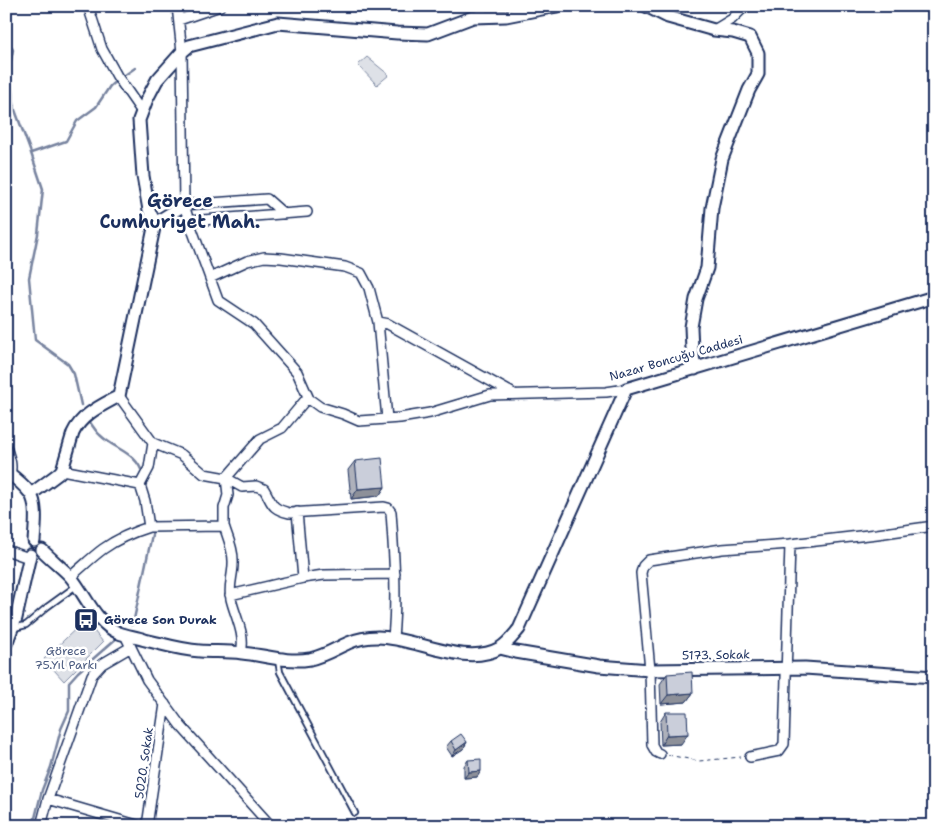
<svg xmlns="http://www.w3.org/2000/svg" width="940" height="832" font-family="'Shantell Sans',sans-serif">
  <rect width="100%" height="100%" fill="#fff"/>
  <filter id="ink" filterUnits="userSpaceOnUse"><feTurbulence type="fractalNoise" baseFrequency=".02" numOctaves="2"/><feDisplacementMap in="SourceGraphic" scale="10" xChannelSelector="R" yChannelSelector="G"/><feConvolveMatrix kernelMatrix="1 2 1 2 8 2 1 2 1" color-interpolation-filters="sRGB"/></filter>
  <g filter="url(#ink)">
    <path fill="#dee1e7" stroke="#7c88a2" d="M367,57l22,18 -12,10 -19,-20z
      M85,620l18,22 -39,39 -20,-22z"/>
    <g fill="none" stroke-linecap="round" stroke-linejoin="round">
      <path stroke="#77839f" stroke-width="2.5" d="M6,36l7,14 -4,20 6,40 16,43 12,36 -5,45 -9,44 6,62 33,24 6,10 7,31
        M122,77l13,-9
        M31,153l35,-12 11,-20 19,-14 14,-21 7,-6
        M87,419c5,5 8,12 13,16 15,15 37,17 43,40
        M131,625l2,-1 20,-94
        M33,826l9,-36 9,-23 10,-38 8,-18v-29l9,-10 40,-35"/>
      <defs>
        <path id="lane" d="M14,628l12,-3 21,-18 29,-21
          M278,660l2,12 75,141"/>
        <path id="street" d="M88,6l14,43 15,27 25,36
          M177,6l5,46 2,153 5,16 29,79 36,24 43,48 12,27 11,8 23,7 16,7 41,-3 30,-5 60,-18 116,-3 20,-3
          M478,6l3,4 2,7
          M179,20l41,-14
          M714,30l18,-11 13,-13
          M184,205l83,-6 17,15
          M189,221l118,-9
          M210,278l37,-17 17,-4 17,1 64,9 16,6 8,15 9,34 9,97
          M378,322l10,2 126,70
          M119,396l34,47 -4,25 -9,17 5,16 4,26
          M153,443l29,12 22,19 22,4 16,9 14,-1 8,3c9,15 6,19 25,24l95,-6 4,1 3,4c3,42 6,84 2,126
          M6,447c3,9 7,18 4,27
          M62,470l78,15
          M297,512l6,66
          M224,526v-18l4,-13 -2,-17 34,-39 22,-11 26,-31
          M6,550l23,8
          M70,577c11,-9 22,-20 33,-28 14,-10 30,-17 46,-22l75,-1c4,12 10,25 9,38 0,12 -5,23 -2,35 4,17 15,36 10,54
          M230,595l73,-17 21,-3 71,-1
          M125,635l22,45 33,45 91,101
          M660,754l-4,-2 -4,-7 -2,-75 -9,-97 2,-7 6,-6 73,-11 68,-5 87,-10 57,-8
          M750,757l29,-6 5,-7 6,-200
          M48,799l92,27
          M41,826l7,-27 44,-124 10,-11 29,-17
          M147,826l18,-122"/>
        <path id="secondary" d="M646,6l22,11 46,13 19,2 17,5 8,16v21l-9,16 -27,69 -10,49 -5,60 -11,31 -5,28 1,22 3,20
          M155,223l-6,-13 -6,-34 -4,-56 8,-21 10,-19 25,-28 7,-6 89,-23 119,10 31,1 45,-17 33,-1 51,-10
          M6,471c8,6 18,14 24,22 8,11 5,34 4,48
          M31,494l27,-20 4,-4 11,-37c9,-19 28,-27 46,-37l36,-173 29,-18
          M42,550c9,9 19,17 28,26 16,19 25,47 49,57 8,3 17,4 26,7 18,4 36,10 55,11 14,1 28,0 42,2 22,2 45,10 68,6 14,-3 25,-10 38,-16 9,-4 20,-6 30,-6 37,0 87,31 122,11 8,-5 13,-12 19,-19l107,-240 308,-92
          M6,644l10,-26 14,-63
          M500,648l16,4 83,14 51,4 155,-2 129,9"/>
      </defs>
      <use href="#lane" stroke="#1b2f5e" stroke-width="8"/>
      <use href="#street" stroke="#1b2f5e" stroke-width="12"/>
      <use href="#secondary" stroke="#1b2f5e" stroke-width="15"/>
      <path stroke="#1b2f5e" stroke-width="1" stroke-dasharray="4 4" stroke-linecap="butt" d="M668,755l31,6 42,-4"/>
      <use href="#lane" stroke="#fff" stroke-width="4.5"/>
      <use href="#street" stroke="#fff" stroke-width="9"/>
      <use href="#secondary" stroke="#fff" stroke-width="11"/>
    </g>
    <path fill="#aeb1bb" stroke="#1b2f5e" d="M355,461l30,26 -6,9 -28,3 -3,-29z
      M667,674l26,19 -7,9 -25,2 -1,-20z
      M666,712l15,32 -20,1 -1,-23z
      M451,741l16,1 -4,7 -11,7 -6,-9z
      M468,760l13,11 -4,6 -13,1v-12z"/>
    <path fill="#8d9099" stroke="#1b2f5e" d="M385,487l-6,9 -28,3 7,-10z
      M693,693l-7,9 -25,2 7,-9z
      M688,734l-7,10 -20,1 6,-10z
      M467,742l-4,7 -11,7 4,-6z
      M481,771l-4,6 -13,1 5,-6z"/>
    <path fill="#caceda" stroke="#1b2f5e" d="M382,458l3,29 -27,2 -3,-28z
      M692,672l1,21 -25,2 -1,-21z
      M666,712h21l1,22 -21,1z
      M461,734l6,8 -11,8 -5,-9z
      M481,759v12l-12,1 -1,-12z"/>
  </g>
  <defs>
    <symbol id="bus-square" viewBox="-11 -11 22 22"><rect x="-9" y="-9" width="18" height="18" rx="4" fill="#1b2f5e" stroke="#fff"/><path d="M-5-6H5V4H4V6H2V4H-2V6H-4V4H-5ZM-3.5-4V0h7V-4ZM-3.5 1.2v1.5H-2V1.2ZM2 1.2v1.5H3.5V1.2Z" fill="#fff"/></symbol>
  </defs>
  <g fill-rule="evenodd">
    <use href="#bus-square" x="72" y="606" width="28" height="28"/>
  </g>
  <g text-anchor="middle" stroke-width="5" stroke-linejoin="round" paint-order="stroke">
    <g font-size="12" fill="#1b2f5e" stroke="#fff">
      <text transform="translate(676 358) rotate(-16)" y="4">Nazar Boncuğu Caddesi</text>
      <text transform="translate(716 655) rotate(-1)" y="4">5173. Sokak</text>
      <text transform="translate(144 763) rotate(-82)" y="4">5020. Sokak</text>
    </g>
    <g font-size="12" font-weight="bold" fill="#1b2f5e" stroke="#fff" text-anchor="start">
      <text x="104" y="624">Görece Son Durak</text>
    </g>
    <g font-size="12" fill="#4c5c80" stroke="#fff">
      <text x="66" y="655">Görece<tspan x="66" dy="14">75.Yıl Parkı</tspan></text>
    </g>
    <g font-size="18" font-weight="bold" fill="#1b2f5e" stroke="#fff">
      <text x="180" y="207">Görece<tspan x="180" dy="21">Cumhuriyet Mah.</tspan></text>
    </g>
  </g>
  <rect width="940" height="832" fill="none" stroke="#fff" stroke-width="25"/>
  <rect x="12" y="12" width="915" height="807" fill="none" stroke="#1b2f5e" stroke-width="2" filter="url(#ink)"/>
</svg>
